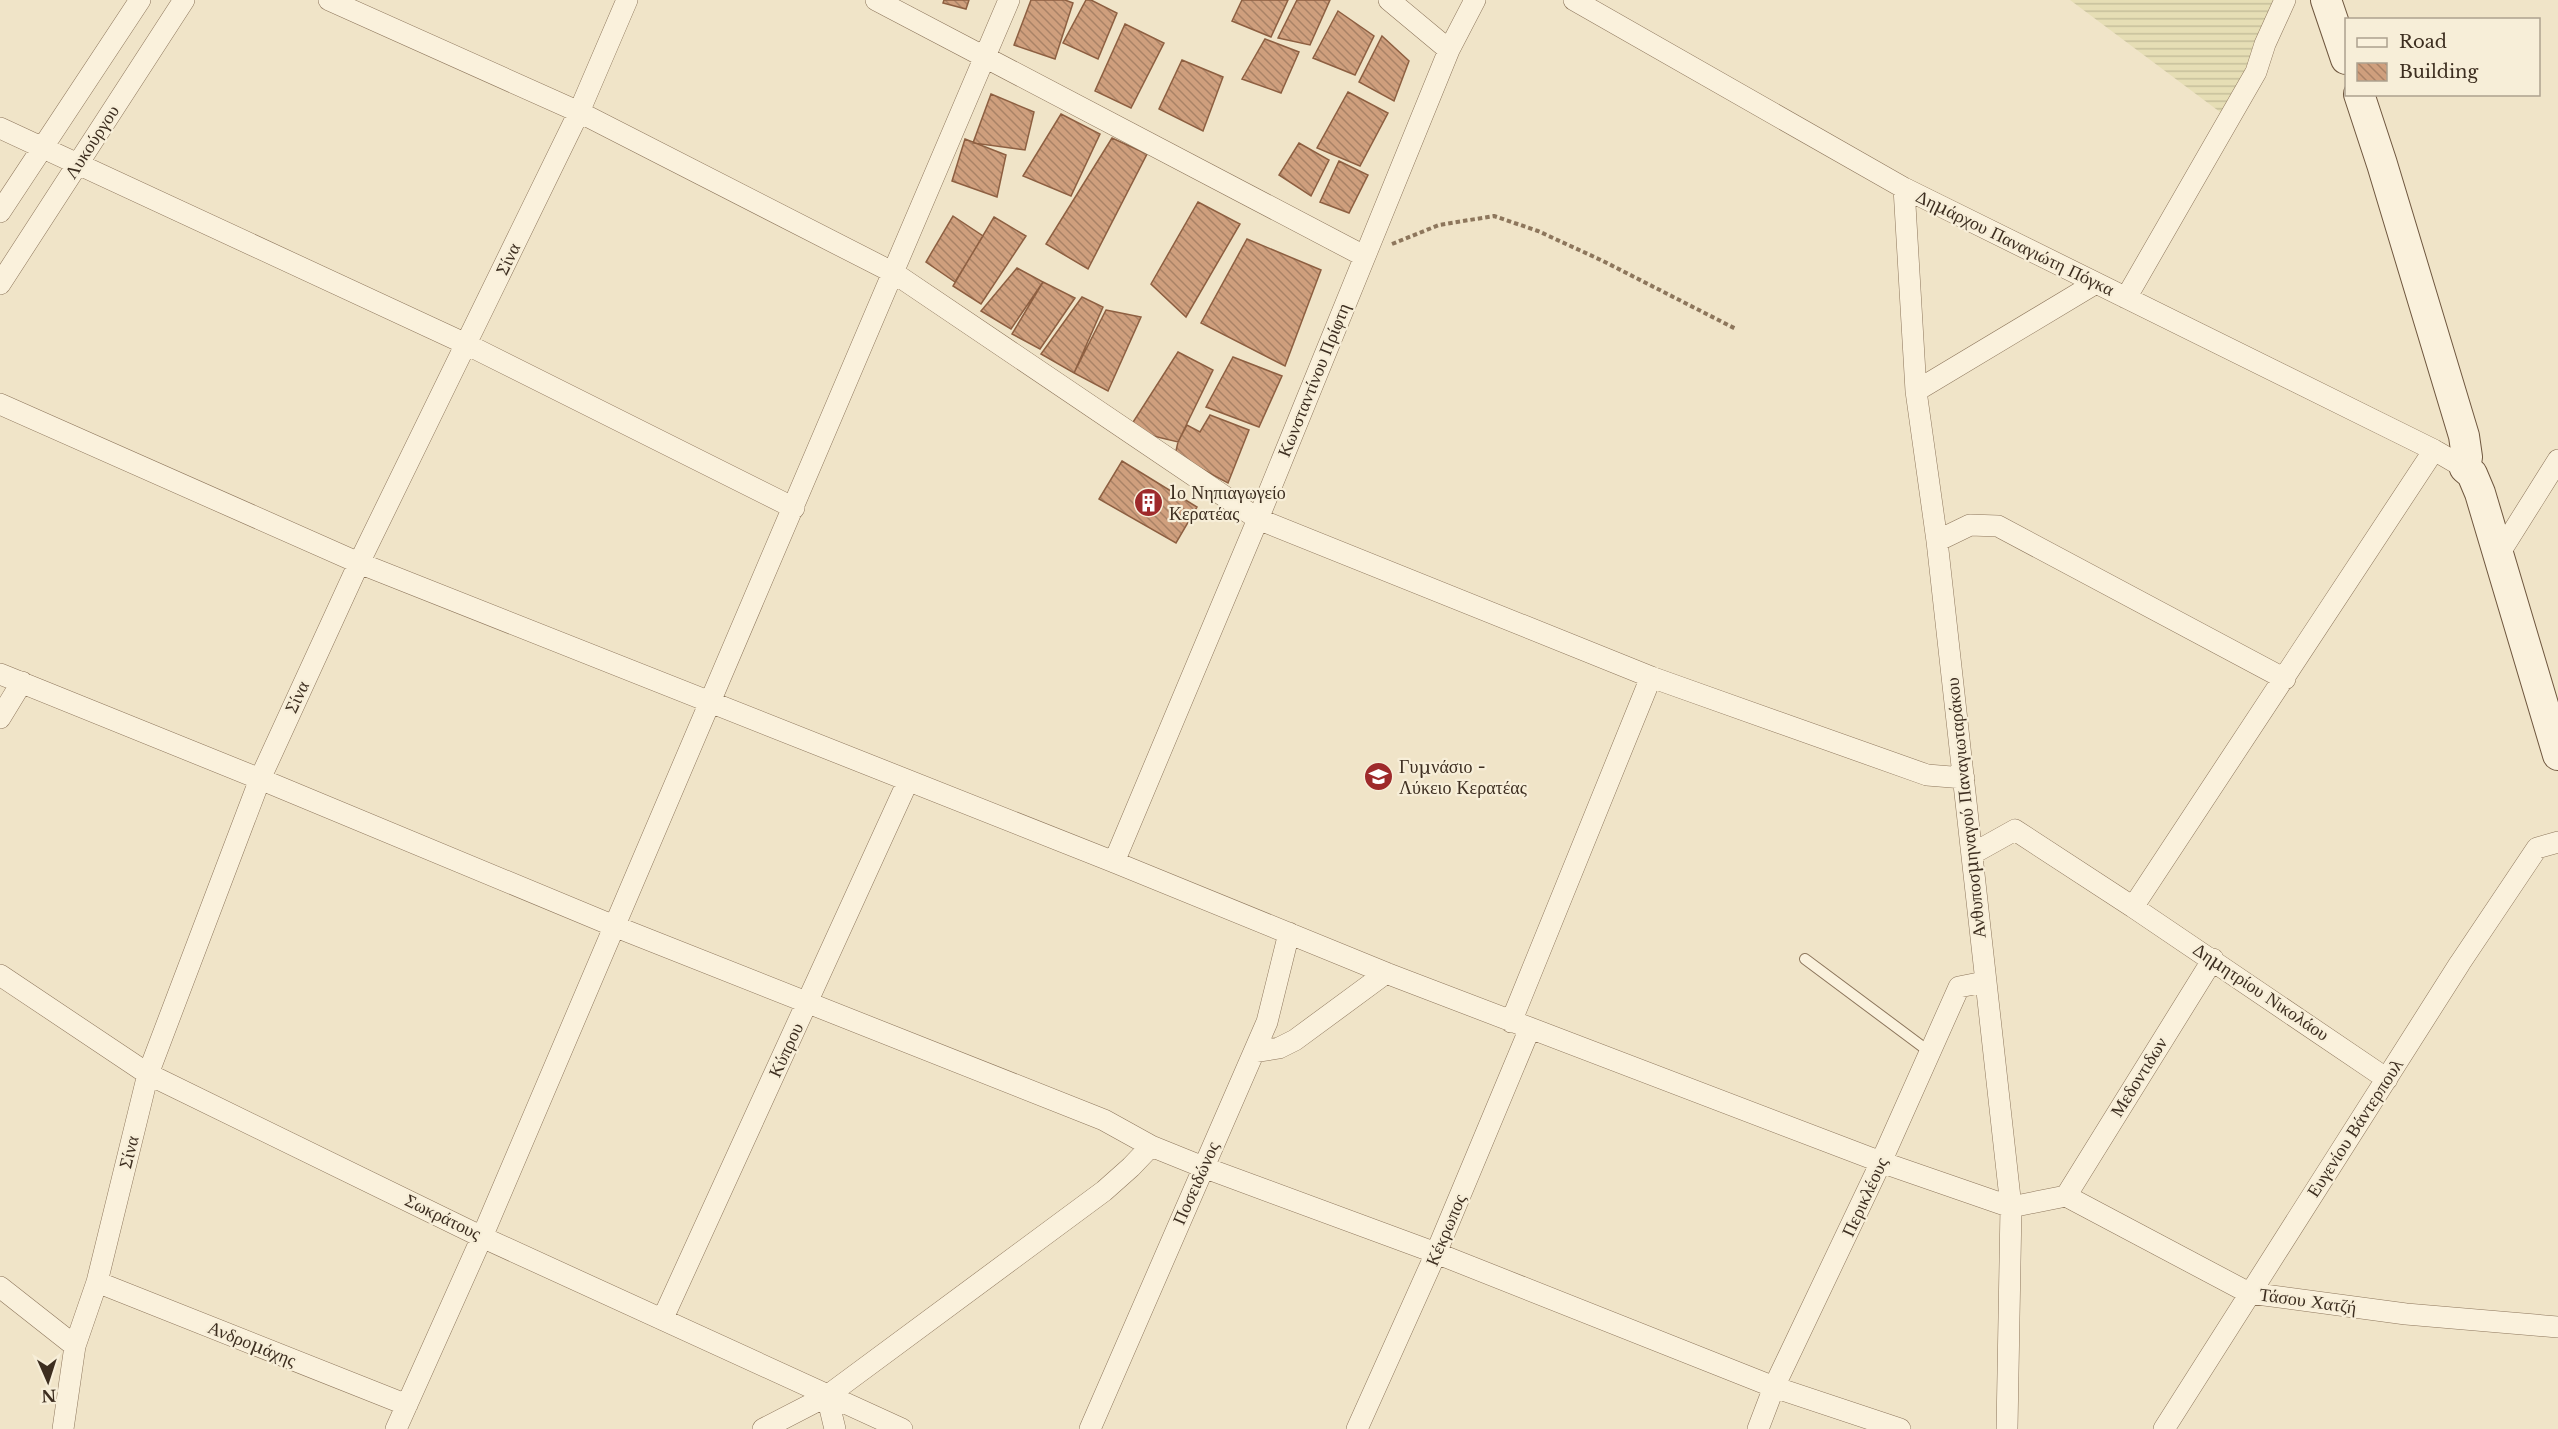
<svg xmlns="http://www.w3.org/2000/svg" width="2558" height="1429" font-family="'Libre Baskerville',serif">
  <defs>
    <pattern id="farmland-rules" width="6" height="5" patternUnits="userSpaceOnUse" patternTransform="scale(1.5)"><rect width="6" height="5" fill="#e6deb5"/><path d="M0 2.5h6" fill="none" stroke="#c6bf9b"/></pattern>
    <pattern id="building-back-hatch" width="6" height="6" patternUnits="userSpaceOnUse" patternTransform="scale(1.5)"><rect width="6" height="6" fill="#cf9f7d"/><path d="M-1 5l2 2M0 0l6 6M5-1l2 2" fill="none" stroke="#a98266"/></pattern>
  </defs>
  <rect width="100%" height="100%" fill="#f0e4c8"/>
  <path fill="url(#farmland-rules)" d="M2070,0h223l-65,118z"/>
  <path fill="url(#building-back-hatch)" stroke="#8d5f41" stroke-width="1.5" d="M944,0h25l-3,9 -23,-6z
    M1031,0h34l8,3 -18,56 -41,-14z
    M1086,0h5l26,13 -19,46 -35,-16z
    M1242,0h46l-17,37 -39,-16z
    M1297,0h33l-20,45 -32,-7z
    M1338,11l36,25 -19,39 -42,-17z
    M1125,24l39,19 -33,65 -36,-17z
    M1382,36l27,25 -15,40 -35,-19z
    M1265,39l34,13 -18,41 -39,-14z
    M1182,60l41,17 -20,54 -44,-22z
    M1348,92l40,21 -28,53 -43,-18z
    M991,94l43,18 -9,38 -52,-7z
    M1061,114l39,20 -29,62 -48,-20z
    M1112,138l35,16 -59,115 -42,-25z
    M965,139l41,16 -9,42 -45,-16z
    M1299,143l30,17 -18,36 -32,-21z
    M1339,161l29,14 -19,38 -29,-11z
    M1198,202l42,22 -54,93 -35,-33z
    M953,216l30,20 -28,46 -29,-20z
    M994,217l32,19 -45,68 -28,-18z
    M1247,239l74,31 -36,96 -84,-43z
    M1017,268l26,14 -32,47 -30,-18z
    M1043,282l32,16 -35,51 -28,-15z
    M1082,297l21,10 -29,66 -33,-19z
    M1106,310l35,7 -33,74 -34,-18z
    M1178,352l35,18 -35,72 -50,-12z
    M1233,357l49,19 -23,51 -53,-20z
    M1210,415l39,15 -21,53 -53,-28 3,-13 9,-17 13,7z
    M1122,461l75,46 -21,36 -77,-44z"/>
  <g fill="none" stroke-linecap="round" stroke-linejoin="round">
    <defs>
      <path id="lane" d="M1805,959l126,94"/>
      <path id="street" d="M329,0l250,112 315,161 364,246 393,158 276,98 37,3
        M876,0l488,256
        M1389,0l60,50
        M1574,0l330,188 530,262 31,18
        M0,128l466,216 328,164
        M1904,188l12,203 21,150 74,666 -4,222
        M0,212l140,-212
        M0,284l184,-284
        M2126,298l130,-226 9,-28 20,-44
        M1916,391l180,-108
        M0,404l359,159 755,299 272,111 495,189 130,45
        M1937,541l33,-16 28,1 287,153
        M2499,554l59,-94
        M0,674l260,105 354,147 490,194 47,26 52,21 233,86 338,134 126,42
        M0,718l22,-36
        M1972,854l43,-24 118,77 301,-457
        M1114,862l144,-343 191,-469 26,-50
        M2133,907l254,172
        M0,975l148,99 334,163 420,192
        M1511,1022l140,-345
        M1254,1052l25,-4 16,-8 91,-67
        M2066,1196l147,-237
        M2011,1207l55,-11 183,97 157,21 152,13
        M97,1282l310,123
        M0,1287l75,59
        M663,1318l245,-537
        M827,1396l8,33
        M63,1429l12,-83 22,-64 51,-208 112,-295 99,-216 220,-451 48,-112
        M396,1429l86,-192 527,-1237
        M763,1429l64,-33 277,-205 27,-24 20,-21
        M1090,1429l177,-407 22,-89
        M1357,1429l79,-176 94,-225
        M1758,1429l16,-42 107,-225 78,-175 25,-5
        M2164,1429l296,-466 77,-115 21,-6"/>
      <path id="secondary" d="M2326,0l20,59
        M2359,94l23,70 82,272 3,21 -2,11 7,6 8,19 78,262"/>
    </defs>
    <use href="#lane" stroke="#8d765c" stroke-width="12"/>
    <use href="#street" stroke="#8d765c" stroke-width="22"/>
    <use href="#secondary" stroke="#6f573f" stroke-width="32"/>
    <path stroke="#8d765c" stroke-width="4" stroke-dasharray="4.5 3" stroke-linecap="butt" d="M1392,244l47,-19 55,-9 44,15 65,30 133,68"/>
    <use href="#lane" stroke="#faf1dc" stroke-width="10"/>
    <use href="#street" stroke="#faf1dc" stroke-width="21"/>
    <use href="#secondary" stroke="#faf1dc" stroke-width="30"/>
  </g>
  <defs>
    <symbol id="building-disc" viewBox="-11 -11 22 22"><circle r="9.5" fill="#9e2a2b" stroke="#f7eed8"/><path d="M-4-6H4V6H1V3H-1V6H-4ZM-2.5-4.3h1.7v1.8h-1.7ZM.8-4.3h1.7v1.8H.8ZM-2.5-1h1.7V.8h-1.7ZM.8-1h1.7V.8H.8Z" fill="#fff"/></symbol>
    <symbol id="school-disc" viewBox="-11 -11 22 22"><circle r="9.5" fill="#9e2a2b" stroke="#f7eed8"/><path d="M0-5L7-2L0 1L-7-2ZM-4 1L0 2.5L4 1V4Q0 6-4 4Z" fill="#fff"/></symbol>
  </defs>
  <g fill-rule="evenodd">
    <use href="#building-disc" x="1132" y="486" width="33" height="33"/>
    <use href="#school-disc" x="1362" y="760" width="33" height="33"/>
  </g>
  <g text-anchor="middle" stroke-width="4.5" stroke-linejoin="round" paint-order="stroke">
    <g font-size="18" fill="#3d2e20" stroke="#f7eed8">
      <text transform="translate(92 142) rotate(-57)" y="6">Λυκούργου</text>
      <text transform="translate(2015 243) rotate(26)" y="6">Δημάρχου Παναγιώτη Πόγκα</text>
      <text transform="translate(508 259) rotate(-64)" y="6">Σίνα</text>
      <text transform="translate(1314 380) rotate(-68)" y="6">Κωνσταντίνου Πρίφτη</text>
      <text transform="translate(297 697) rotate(-65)" y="6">Σίνα</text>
      <text transform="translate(1966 808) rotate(-96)" y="6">Ανθυποσμηναγού Παναγιωταράκου</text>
      <text transform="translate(2261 992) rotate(34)" y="6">Δημητρίου Νικολάου</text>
      <text transform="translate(786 1050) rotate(-65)" y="6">Κύπρου</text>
      <text transform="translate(2139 1077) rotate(-58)" y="6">Μεδοντιδων</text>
      <text transform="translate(2355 1128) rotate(-57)" y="6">Ευγενίου Βάντερπουλ</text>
      <text transform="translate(129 1152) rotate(-76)" y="6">Σίνα</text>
      <text transform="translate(1196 1183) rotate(-66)" y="6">Ποσειδώνος</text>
      <text transform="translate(1865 1197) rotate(-65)" y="6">Περικλέους</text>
      <text transform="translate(443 1217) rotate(26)" y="6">Σωκράτους</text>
      <text transform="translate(1446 1230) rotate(-67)" y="6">Κέκρωπος</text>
      <text transform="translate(2308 1301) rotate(8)" y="6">Τάσου Χατζή</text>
      <text transform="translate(252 1344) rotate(22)" y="6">Ανδρομάχης</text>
    </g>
    <g font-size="18" fill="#3d2e20" stroke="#f7eed8" text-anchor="start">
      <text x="1169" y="499">1ο Νηπιαγωγείο<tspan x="1169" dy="21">Κερατέας</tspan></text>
      <text x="1399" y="773">Γυμνάσιο -<tspan x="1399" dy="21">Λύκειο Κερατέας</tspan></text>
    </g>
  </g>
  <rect x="2345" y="18" width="195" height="78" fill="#f7eed8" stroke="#ada18e" stroke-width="1.5"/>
  <rect x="2357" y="38" width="30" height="9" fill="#faf1dc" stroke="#ada18e" stroke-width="1.5"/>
  <text x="2399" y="48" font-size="18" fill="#3d2e20">Road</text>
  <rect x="2357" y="63" width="30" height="18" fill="url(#building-back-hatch)" stroke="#ada18e" stroke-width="1.5"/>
  <text x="2399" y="78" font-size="18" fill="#3d2e20">Building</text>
  <g transform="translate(48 1381) rotate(177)" stroke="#f7eed8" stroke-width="4.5" paint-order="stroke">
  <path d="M0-4.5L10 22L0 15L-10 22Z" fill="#3d2e20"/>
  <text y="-9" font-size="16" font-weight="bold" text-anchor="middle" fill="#3d2e20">N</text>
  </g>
</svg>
